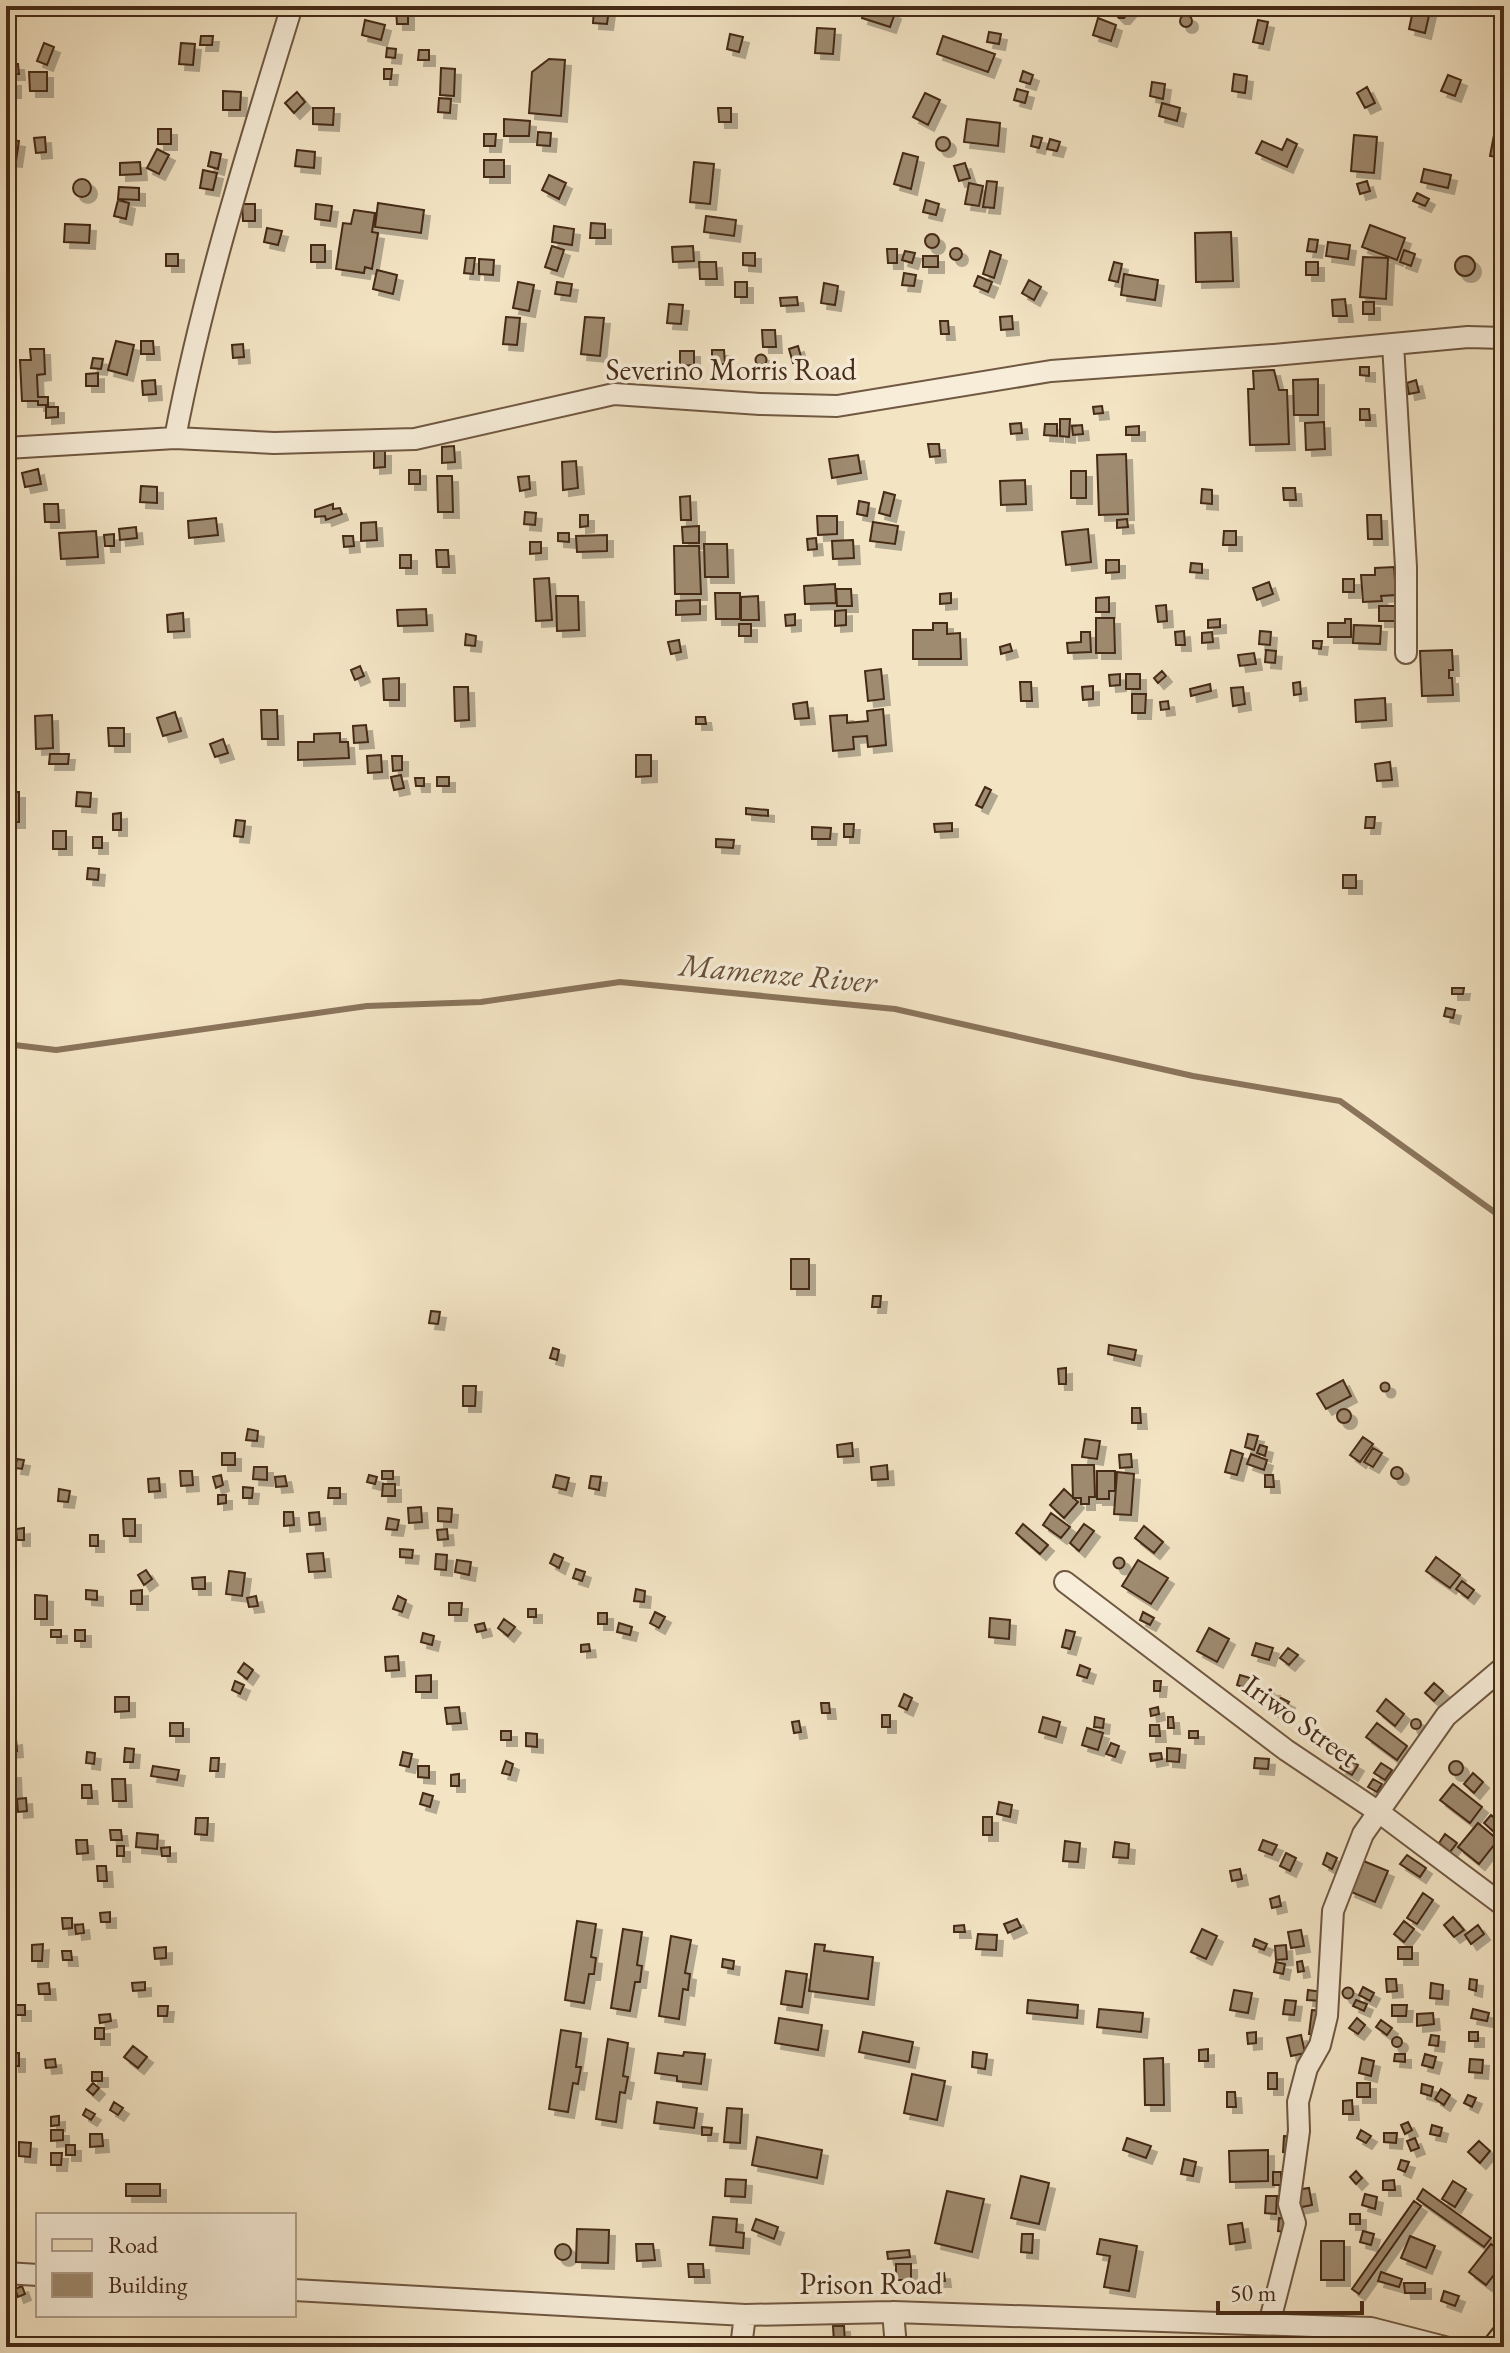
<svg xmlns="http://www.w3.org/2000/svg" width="1510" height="2353" font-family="'EB Garamond',serif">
  <defs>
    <filter id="shadow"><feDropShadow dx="6" dy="6" stdDeviation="0" flood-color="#0004"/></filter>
  </defs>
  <rect width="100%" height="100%" fill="#f3e4c4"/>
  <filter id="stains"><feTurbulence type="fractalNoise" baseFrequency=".0025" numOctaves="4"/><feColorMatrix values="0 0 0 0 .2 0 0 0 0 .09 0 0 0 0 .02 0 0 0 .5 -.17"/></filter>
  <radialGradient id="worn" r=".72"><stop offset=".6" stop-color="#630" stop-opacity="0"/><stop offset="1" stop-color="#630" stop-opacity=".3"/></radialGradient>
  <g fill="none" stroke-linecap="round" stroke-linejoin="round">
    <path stroke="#8a745b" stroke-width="6" d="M6,1044l50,6 311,-44 114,-4 139,-20 275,27 298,67 147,25 164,118"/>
  </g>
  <path fill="#9f8b70" stroke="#452a16" stroke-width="2" filter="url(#shadow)" d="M866,6h10l19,7 -5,14 -28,-9z
    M1113,6h17v5l-6,7h-5l-6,-6z
    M1414,6l17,1 -6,26 -16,-4z
    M594,9l15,1 -2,14 -14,-1z
    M396,10h12v14h-11z
    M1180 21a6 6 0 1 1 12 0a6 6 0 1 1-12 0Z
    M1098,18l18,7 -5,16 -18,-6z
    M365,20l20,5 -4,15 -19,-5z
    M1258,20l10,2 -5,22 -10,-2z
    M817,28l18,1 -2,25 -18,-1z
    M989,32l12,2 -2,10 -12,-2z
    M730,34l13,3 -4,15 -12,-3z
    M201,36h12l-1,9h-12z
    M943,36l52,18 -7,18 -51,-18z
    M44,43l10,4 -7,18 -10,-4z
    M181,43l14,1 -2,21 -14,-1z
    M387,48l9,1 -1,9 -9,-1z
    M419,50h10v10h-11z
    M549,59l16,1 -4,56 -32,-3 3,-41z
    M6,64h12l1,10h-13z
    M441,68l14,1 -1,27 -14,-1z
    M384,69h8l-1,10h-7z
    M1023,71l10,4 -3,9 -10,-3z
    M29,72h18v19h-17z
    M1234,74l13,2 -2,17 -13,-2z
    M1448,75l13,5 -6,16 -14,-5z
    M6,80h9v12h-9z
    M1152,82l13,2 -2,15 -13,-3z
    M1367,87l8,16 -10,5 -8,-15z
    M1017,89l11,3 -3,11 -11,-3z
    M223,91l18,1 -1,18h-17z
    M297,92l8,10 -11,11 -9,-10z
    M925,93l15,7 -12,25 -15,-8z
    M439,98l12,1 -1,14 -12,-1z
    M1162,103l18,5 -3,13 -18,-5z
    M313,108h21l-1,17 -20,-1z
    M718,108h13v14h-12z
    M504,119l26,2 -1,15h-25z
    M967,119l33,4 -2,23 -34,-4z
    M158,129h13v15h-13z
    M538,132l13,1 -1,13 -13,-1z
    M484,134h12l-1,12h-11z
    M1354,135l23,2 -3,36 -23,-2z
    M1494,135l10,2v21l-14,-2z
    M1033,136l9,2 -3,10 -8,-2z
    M45,137l1,15 -10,1 -2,-15z
    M936 144a7 7 0 1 1 14 0a7 7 0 1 1-14 0Z
    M6,139l13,2 -3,20 -10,-1z
    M1050,139l10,3 -3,9 -10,-2z
    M1287,139l10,5 -10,23 -31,-14 6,-12 20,9z
    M157,149l12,6 -10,19 -12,-6z
    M297,150l18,2 -1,16 -19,-2z
    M211,152l10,2 -3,15 -10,-3z
    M903,153l15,4 -7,32 -17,-5z
    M484,160h20v17h-20z
    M140,162l1,12 -21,1v-12z
    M694,162l20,2 -4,40 -20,-2z
    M965,163l5,15 -11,3 -5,-15z
    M1424,169l27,6 -3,13 -27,-6z
    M203,170l14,3 -4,17 -13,-2z
    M549,175l17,8 -7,16 -17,-9z
    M73 188a9 9 0 1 1 18 0a9 9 0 1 1-18 0Z
    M987,181l10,1 -3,26 -11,-1z
    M1367,181l3,10 -10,3 -3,-10z
    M969,183l14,3 -4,20 -14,-2z
    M119,187l20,1v12l-21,-1z
    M1417,193l12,6 -4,7 -12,-5z
    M118,200l11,3 -3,16 -12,-3z
    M926,200l13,4 -3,11 -13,-3z
    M378,203l46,7 -3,23 -46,-6z
    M242,204h13v17h-12z
    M316,204l16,2 -2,15 -15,-2z
    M354,210l21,3 -3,19 6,1 -6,36 -7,-2 -1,6 -28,-4 7,-46 8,1z
    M706,216l30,4 -2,16 -30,-4z
    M591,223l14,1v14h-15z
    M65,224l25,1 -1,18 -25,-1z
    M1370,225l35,13 -8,22 -35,-13z
    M554,226l20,3 -2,16 -20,-3z
    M267,228l15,3 -4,14 -14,-3z
    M1231,232l2,49 -37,1 -1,-49z
    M925 241a7 7 0 1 1 14 0a7 7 0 1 1-14 0Z
    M1309,239l9,1 -2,12 -9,-1z
    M1328,242l22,3 -2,14 -22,-3z
    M311,245h14v17h-14z
    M552,246l12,4 -7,21 -12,-4z
    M693,246l1,15 -21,1 -1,-15z
    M950 254a6 6 0 1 1 12 0a6 6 0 1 1-12 0Z
    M887,249h10v14h-9z
    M1404,250l11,4 -4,12 -11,-4z
    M905,251l10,2 -3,10 -10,-3z
    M990,251l11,4 -7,23 -11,-4z
    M743,253h12v13l-12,-1z
    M166,254h12v12h-12z
    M923,256h15v11h-15z
    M1455 266a10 10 0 1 1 20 0a10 10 0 1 1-20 0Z
    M1363,257l25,1 -2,41 -26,-2z
    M466,258h9l-2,16 -9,-1z
    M479,259l15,1 -1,15 -14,-1z
    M699,262h17l1,17h-17z
    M1114,262l8,2 -4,18 -9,-2z
    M1306,262h12v13h-12z
    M377,270l20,5 -4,19 -20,-5z
    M904,273l12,2 -2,11 -12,-1z
    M1124,274l34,6 -3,20 -34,-5z
    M978,276l14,6 -4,10 -14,-6z
    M1029,280l12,7 -7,13 -12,-7z
    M518,282l16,3 -5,26 -16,-3z
    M557,282l15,2 -2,12 -15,-2z
    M735,282h12v15h-12z
    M824,283l14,3 -3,19 -14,-2z
    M797,297l1,8 -17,1 -1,-8z
    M1345,299l2,17h-14l-1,-16z
    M1363,302h11v12h-11z
    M669,304l14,1 -2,19 -14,-1z
    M1012,316l1,13 -12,1 -1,-13z
    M506,317l14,1 -3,27 -14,-1z
    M585,317l19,1 -4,38 -19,-2z
    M940,321h8l1,13h-8z
    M762,330h13l1,17h-13z
    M116,341l18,4 -7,30 -19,-5z
    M141,341h12l1,13h-13z
    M243,344l1,13 -11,1 -1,-13z
    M798,346l4,14 -9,3 -4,-14z
    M30,349h14l1,25 -8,1 1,22h10v10h10v10l-12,1v-13h-8v-4h-16l-2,-41h11z
    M712,350h12l1,14h-13z
    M680,351h14v14l-14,1z
    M755.5 360a5.5 5.5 0 1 1 11 0a5.5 5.5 0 1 1-11 0Z
    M93,358l10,1 -2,10 -10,-1z
    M1360,367h9v9l-9,-1z
    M1274,370l5,20h8l2,54 -39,1 -2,-56h6l-1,-18z
    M98,373v13h-12v-12z
    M1318,379v36h-24l-1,-35z
    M155,380l1,14 -13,1 -1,-14z
    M1416,380l3,12 -10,2 -2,-11z
    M1102,406l1,7 -9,1 -1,-7z
    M1360,409h9l1,11h-10z
    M1060,419h10l-1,18 -9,-1z
    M1324,422l1,27 -19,1 -1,-27z
    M1021,423l1,10 -11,1 -1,-10z
    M1045,424h12v12l-13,-1z
    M1082,425l1,9 -10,1 -1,-9z
    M1139,426v9h-13v-8z
    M928,444h11l1,12 -10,1z
    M454,446l1,16 -13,1v-16z
    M374,450h11v17l-11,1z
    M1126,454l2,60 -29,1 -2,-60z
    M858,455l3,18 -29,5 -3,-19z
    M576,461l2,27 -15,2 -1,-28z
    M38,469l3,15 -16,3 -3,-14z
    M409,470h11v14h-11z
    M1071,471h15v27h-15z
    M437,476h15l1,36h-15z
    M529,476l1,13 -10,2 -2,-14z
    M1025,480l1,24 -25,1 -1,-24z
    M141,486l16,1v16l-17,-1z
    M1283,488h12l1,12h-12z
    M1202,489l10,1v14l-11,-1z
    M884,492l11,3 -5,21 -11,-3z
    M690,496l1,24h-10l-1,-23z
    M859,501l10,2 -2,13 -10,-2z
    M44,504h14l1,18h-14z
    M333,504v5l7,-1 2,6 -16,6 -1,-4 -10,1v-7z
    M525,512l11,1 -1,12 -11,-1z
    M580,515h8v11l-8,1z
    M1367,515h14l1,24h-14z
    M817,516h20v18l-19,1z
    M216,518l2,17 -29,3 -1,-17z
    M1127,519l1,8 -11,1v-8z
    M376,522l1,18 -16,1v-18z
    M873,522l25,4 -3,18 -25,-3z
    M699,526v17h-16l-1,-16z
    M136,527l1,11 -17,2 -1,-11z
    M1088,529l3,33 -25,3 -4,-33z
    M96,531l2,26 -37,2 -2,-26z
    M1224,531h12v14h-13z
    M558,533h11v9l-11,-1z
    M114,534v12h-9l-1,-11z
    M607,535v16l-30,1 -1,-16z
    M343,536h10l1,10 -10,1z
    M816,538l1,11 -9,1 -1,-11z
    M853,540l1,18 -21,1 -1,-18z
    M530,542h11v11l-11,1z
    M704,544h23l1,33h-23z
    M674,546h25l2,48h-26z
    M436,550h12l1,17h-12z
    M400,555h11v13h-11z
    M1106,560h13v12l-13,1z
    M1191,563l11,1v9l-12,-1z
    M1394,567l2,28 -15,1 1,5 -19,1 -2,-27h14v-7z
    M549,578l3,42 -16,1 -2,-42z
    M1343,579h11v13h-11z
    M1269,582l4,12 -16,6 -4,-12z
    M835,584l1,19 -31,1 -1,-18z
    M836,589h15l1,17h-15z
    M715,593h25v26h-24z
    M951,593v10l-11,1v-10z
    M556,596h22l1,34 -22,1z
    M758,596l1,24h-18v-23z
    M1109,597v15h-13v-14z
    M700,600v14l-24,1v-14z
    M1166,605l1,16 -9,1 -2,-16z
    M1379,606h17v15h-17z
    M426,609l1,16 -29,1 -1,-16z
    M846,610v15l-11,1v-15z
    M183,613l1,18 -16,1 -1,-17z
    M795,614v11l-9,1 -1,-11z
    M1096,618h18l1,35h-19z
    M1220,619v8l-12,1v-8z
    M1345,619h6v18h-23v-14h17z
    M933,623h14v11l13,-1 1,26h-48v-29h20z
    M739,624h12v12h-12z
    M1354,625l27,1 -1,18 -27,-1z
    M1184,631l1,14h-9l-1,-13z
    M1260,631l11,1 -1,13 -11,-1z
    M1081,632h9l1,20 -23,1 -1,-10 14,-1z
    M1212,632l1,10 -11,1v-10z
    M466,634l10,2 -1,10 -10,-1z
    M679,640l2,12 -10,2 -3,-12z
    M1313,641h9l-1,8 -8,-1z
    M1010,644l2,7 -11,3 -1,-7z
    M1266,650l10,1 -1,12 -10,-1z
    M1452,650l1,20h-4v8h3l1,17 -31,1 -2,-45z
    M1254,653l2,11 -16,2 -2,-11z
    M360,666l4,10 -9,4 -4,-10z
    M881,669l3,30 -16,2 -3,-30z
    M1162,671l4,5 -8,7 -4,-5z
    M1120,674v11l-10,1 -1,-11z
    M1126,674h14v15h-14z
    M399,678v22h-15l-1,-21z
    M1020,682h11l1,19h-11z
    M1300,682l1,12 -7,1 -1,-12z
    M1210,684l1,7 -20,5 -1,-7z
    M1093,686v13l-10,1 -1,-13z
    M454,687h14l1,33 -14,1z
    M1243,687l2,17 -12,2 -2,-18z
    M1132,694h14l-1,19h-13z
    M1385,698l1,22 -30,2 -1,-22z
    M1168,701l1,8 -8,1 -1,-8z
    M807,702l2,16 -14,1 -2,-15z
    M883,709l3,36 -18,2 -1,-11 -14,1 1,12 -21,2 -3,-35 17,-1v8l21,-2 -1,-10z
    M261,710h16l1,29h-16z
    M175,712l6,19 -18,5 -6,-18z
    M52,715l1,33 -17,1 -1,-33z
    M696,717h9l1,7h-10z
    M366,725l2,17 -14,1 -1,-17z
    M108,728h16v18h-15z
    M340,733v9h8l1,16 -51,2v-18h16v-8z
    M223,739l5,14 -13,4 -5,-13z
    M50,754h19l-1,10h-19z
    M381,755l1,17 -14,1 -1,-17z
    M636,755h15v21l-15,1z
    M392,756h10v14l-9,1z
    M1390,762l2,18 -15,1 -2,-17z
    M401,775l3,13 -10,2 -3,-13z
    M437,777h12v9h-12z
    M415,778h9v8h-8z
    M985,787l6,3 -9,18 -6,-3z
    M6,792h13v30h-13z
    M77,792l14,1 -1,14 -14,-1z
    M746,808l22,2v6l-22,-2z
    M121,813v17h-8v-16z
    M1366,817h9l-1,11h-9z
    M236,820l9,1 -2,16 -9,-1z
    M952,823v8l-17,1 -1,-8z
    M844,824h10l-1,13h-9z
    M812,827l19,1 -1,11h-18z
    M53,831h13v18h-13z
    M93,837h9v11h-9z
    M716,839l18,1 -1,8 -17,-1z
    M88,868l11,1 -1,11 -11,-1z
    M1343,875h13v13h-13z
    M1452,988h12l-1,6h-11z
    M1446,1008l9,2 -2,8 -9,-2z
    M791,1259h18v30h-18z
    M873,1296h8l-1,11h-8z
    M431,1311l9,1 -2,12 -9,-1z
    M1109,1345l27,5 -2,10 -26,-6z
    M553,1348l6,2 -2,10 -7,-2z
    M1066,1368v16h-7l-1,-15z
    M1343,1380l8,16 -25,13 -9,-15z
    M1380.5 1387a4.5 4.5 0 1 1 9 0a4.5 4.5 0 1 1-9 0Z
    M463,1386h13l-1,20h-12z
    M1132,1408h8l1,15h-9z
    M1337 1416a7 7 0 1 1 14 0a7 7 0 1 1-14 0Z
    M248,1429l10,2 -1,10 -11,-1z
    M1248,1434l10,2 -4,14 -9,-3z
    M1363,1437l10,7 -13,18 -10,-7z
    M1085,1439l15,2 -3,18 -15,-2z
    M852,1443l1,13 -15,1 -1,-12z
    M1260,1445l7,2 -2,9 -8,-3z
    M1373,1448l9,5 -9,14 -9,-5z
    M1231,1450l12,4 -6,21 -12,-3z
    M222,1453h13v12h-13z
    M1131,1454l1,13 -12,1 -1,-13z
    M1251,1454l16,6 -3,10 -17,-6z
    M17,1459l7,1 -2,9 -7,-1z
    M887,1465l1,14 -16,1 -1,-13z
    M1072,1465h22l1,32h-6v7h-8v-6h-8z
    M254,1467h13v13l-14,-1z
    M1391 1473a6 6 0 1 1 12 0a6 6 0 1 1-12 0Z
    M180,1471h12l1,14 -12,1z
    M382,1471h11v8h-11z
    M1097,1471h18v20h-6v8h-12z
    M1117,1472l17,2 -3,41 -17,-1z
    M221,1475l2,10 -7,3 -3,-11z
    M369,1475l8,2 -2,7 -8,-2z
    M556,1475l13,3 -3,12 -13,-3z
    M1265,1475h8l1,12h-9z
    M285,1476l2,10 -11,1 -1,-10z
    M591,1476l10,1 -2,13 -10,-2z
    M159,1478l1,13 -11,1 -1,-13z
    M383,1484h12v12h-13z
    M243,1487l10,1 -1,10h-9z
    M329,1488h11v10h-12z
    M59,1489l11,2 -2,11 -10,-1z
    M1064,1489l14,13 -14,16 -14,-13z
    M218,1495h8v8l-8,1z
    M421,1507l1,15 -13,1 -1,-15z
    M438,1508l14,1 -1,13 -13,-1z
    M284,1512h9l1,13 -10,1z
    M319,1512l1,12 -10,1 -1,-12z
    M1051,1513l19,14 -9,11 -18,-13z
    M388,1518l11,2 -2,10 -11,-1z
    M123,1519h12v17h-11z
    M1023,1524l25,21 -8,9 -24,-21z
    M1084,1524l10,7 -15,20 -9,-8z
    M1144,1526l19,16 -9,11 -19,-15z
    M24,1528v12h-7l-1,-11z
    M447,1529l1,10 -10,1 -1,-10z
    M90,1535h8v11h-8z
    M400,1549l13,1 -1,8 -12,-1z
    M323,1553l2,18 -16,1 -2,-18z
    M436,1554l11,1 -1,15 -11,-1z
    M554,1554l9,4 -4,10 -9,-5z
    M1436,1557l24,18 -10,13 -24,-17z
    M1113.5 1563a5.5 5.5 0 1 1 11 0a5.5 5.5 0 1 1-11 0Z
    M457,1560l14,2 -2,13 -14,-3z
    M1138,1560l30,18 -17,26 -29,-18z
    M576,1569l9,3 -3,9 -9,-3z
    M146,1570l6,9 -8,6 -6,-10z
    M229,1571l16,2 -3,23 -16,-2z
    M205,1577v12h-12l-1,-11z
    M1462,1581l12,9 -6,8 -12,-9z
    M636,1589l9,2 -1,11 -10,-1z
    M86,1590l11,1v9l-11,-1z
    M142,1590v14h-11v-13z
    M35,1595l12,1v23h-12z
    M256,1596l2,10 -9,1 -2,-9z
    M398,1596l8,4 -4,12 -9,-3z
    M449,1603h13l-1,12h-12z
    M528,1609h8v8h-8z
    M655,1612l10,5 -6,11 -9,-5z
    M1143,1612l11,6 -4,7 -10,-5z
    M598,1613h9v11h-9z
    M990,1618l20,2 -1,19 -20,-2z
    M504,1619l11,8 -7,9 -10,-8z
    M484,1623l2,7 -9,2 -2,-7z
    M619,1623l13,4 -2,8 -13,-3z
    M1209,1628l20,11 -12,23 -20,-11z
    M51,1630h10v7h-10z
    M75,1630h10v11h-10z
    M1066,1630l9,2 -5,17 -8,-2z
    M423,1633l11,3 -2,9 -11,-3z
    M1256,1643l17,5 -4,12 -17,-5z
    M589,1644l1,7 -9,1v-7z
    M1288,1648l10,7 -9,10 -9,-7z
    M398,1656l1,14 -13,1 -1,-14z
    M244,1663l9,7 -6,9 -9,-7z
    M1080,1665l10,4 -3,9 -10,-3z
    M431,1675v17h-15v-16z
    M1240,1675l10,3 -3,11 -10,-4z
    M235,1681l9,4 -4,9 -8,-4z
    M1154,1681h7l-1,10h-6z
    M1434,1683l9,8 -9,10 -9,-8z
    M1262,1689l12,1 -2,10 -11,-2z
    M904,1694l8,4 -5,12 -8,-4z
    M115,1697h14v14l-14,1z
    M1281,1698l8,4 -8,14 -9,-5z
    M1386,1699l18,15 -9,12 -18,-15z
    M821,1703h8l1,10h-8z
    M459,1707l2,16 -14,1 -2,-16z
    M1158,1707l1,7 -8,2 -1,-7z
    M882,1715h8v12h-8z
    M1043,1717l17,5 -4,15 -17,-5z
    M1095,1717l9,2 -1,9 -9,-1z
    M1168,1717h5l1,11h-6z
    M1411 1724a5 5 0 1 1 10 0a5 5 0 1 1-10 0Z
    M799,1721l2,11 -7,1 -2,-11z
    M170,1723h13v13h-13z
    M1377,1723l30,23 -10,14 -31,-23z
    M1150,1725h9l1,11h-10z
    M1087,1728l16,5 -5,17 -16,-5z
    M501,1731h10v9h-10z
    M1189,1731h9v7h-9z
    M526,1733l11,1v13l-11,-1z
    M16,1739l1,12 -9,1 -2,-11z
    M1111,1743l8,3 -4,11 -9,-3z
    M125,1748l9,1 -1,13h-9z
    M1167,1748l13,1 -1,13 -12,-1z
    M87,1752l8,1 -1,11 -8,-1z
    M403,1752l9,2 -3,13 -9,-2z
    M1161,1753l1,6 -11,2 -1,-7z
    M211,1758h8l-1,13h-8z
    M1255,1758l14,1 -1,10 -14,-1z
    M1346,1758l12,7 -6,10 -12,-7z
    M506,1761l7,3 -3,11 -8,-2z
    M1449 1768a7 7 0 1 1 14 0a7 7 0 1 1-14 0Z
    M1381,1763l11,7 -7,10 -11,-7z
    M153,1766l26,4 -2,10 -26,-4z
    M418,1766h11v12l-11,-1z
    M6,1772h9l1,22 -10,1z
    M1473,1773l10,9 -9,11 -10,-9z
    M459,1774v12h-8v-11z
    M112,1779h13l1,22h-13z
    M1373,1779l9,5 -5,8 -9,-5z
    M1453,1784l29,23 -12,16 -30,-23z
    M82,1785h9l1,13h-10z
    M423,1793l10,3 -3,11 -10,-3z
    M26,1798l1,13 -9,1 -1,-13z
    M999,1802l13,3 -2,12 -13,-3z
    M1491,1815l13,11v15l-20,-18z
    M983,1817h9v18h-9z
    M196,1818h12l-1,17 -12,-1z
    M1478,1823l20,17 -19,24 -21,-17z
    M110,1830h11l1,10h-11z
    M137,1833l21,2 -1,14 -21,-2z
    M1445,1834l12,9 -7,9 -11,-9z
    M76,1840h11l1,13 -11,1z
    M1263,1840l14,5 -5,10 -13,-5z
    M1065,1841l15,2 -2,19 -15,-1z
    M1115,1842l14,2 -1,14 -15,-1z
    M117,1846h7v10h-7z
    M170,1847v9h-8l-1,-8z
    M1286,1853l10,5 -6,13 -10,-5z
    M1327,1853l10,5 -5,11 -9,-5z
    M1407,1855l19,13 -6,9 -20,-13z
    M1361,1860l27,11 -13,31 -26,-11z
    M97,1866h9l1,15h-9z
    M1240,1869l2,10 -10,2 -2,-10z
    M1423,1893l10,7 -16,24 -10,-6z
    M1279,1896l2,10 -9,2 -2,-9z
    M110,1912v10h-9l-1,-9z
    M1453,1917l11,13 -10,7 -10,-12z
    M62,1918h10v10l-9,1z
    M1017,1919l4,8 -13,6 -4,-9z
    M577,1921l19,3 -5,33 5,1 -2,16h-5l-5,29 -19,-3z
    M1404,1921l10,8 -10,13 -10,-8z
    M83,1924l1,9 -8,1 -1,-9z
    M964,1925l1,7h-11v-6z
    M1478,1925l6,9 -13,10 -6,-9z
    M623,1929l19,3 -5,33 5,1 -2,16h-5l-5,29 -19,-3z
    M1202,1929l15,7 -11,23 -15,-7z
    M1301,1930l3,16 -13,2 -3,-16z
    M978,1934l19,1 -1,15 -20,-1z
    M671,1936l20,4 -6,33 5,1 -2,16 -5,-1 -4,30 -20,-3z
    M1255,1939l12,5 -3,6 -11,-4z
    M43,1944l-1,17h-10v-16z
    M815,1944l10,1 -1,6 49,6 -5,42 -59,-8z
    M1286,1945l1,14 -11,1 -1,-14z
    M166,1947v11l-11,1 -1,-11z
    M1398,1947h14v12h-14z
    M62,1951h9l1,9h-9z
    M723,1959l11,2 -1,8 -11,-2z
    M1302,1961l2,10 -6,1 -1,-10z
    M1276,1962l9,2 -2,10 -9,-2z
    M786,1971l21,3 -5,33 -21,-3z
    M1386,1979h10l1,12 -10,1z
    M1470,1979l7,1 -1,11 -7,-2z
    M145,1982v8l-12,1 -1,-8z
    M49,1983l1,11h-11l-1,-10z
    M1431,1983l12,2 -1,14 -12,-1z
    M1363,1987l11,6 -4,8 -11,-6z
    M1342.5 1993a5.5 5.5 0 1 1 11 0a5.5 5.5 0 1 1-11 0Z
    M1234,1990l18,3 -4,20 -18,-3z
    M1308,1990l15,2 -1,9 -15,-1z
    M1028,2000l50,5 -1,13 -50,-5z
    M1285,2000l11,1 -2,14 -11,-1z
    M1356,2000l11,4 -3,7 -11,-5z
    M16,2005h9v10h-9z
    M1392,2005h15l-1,11h-14z
    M158,2006h10l-1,10h-9z
    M1099,2009l44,4 -2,19 -44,-5z
    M1473,2009l16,4 -2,8 -16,-3z
    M1312,2010l10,1 -4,25 -9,-2z
    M1433,2013l1,11 -17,2v-12z
    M110,2014l1,7 -11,2 -1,-8z
    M779,2018l43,7 -4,25 -43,-7z
    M1357,2018l8,7 -7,9 -9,-6z
    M1381,2020l11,8 -5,7 -11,-8z
    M95,2028h9v11h-9z
    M561,2030l20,3 -5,34h5l-3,17 -5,-1 -5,29 -19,-3z
    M863,2032l50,10 -4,20 -50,-10z
    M1256,2032v11l-8,1 -1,-11z
    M1469,2032h9v9h-9z
    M1301,2035l4,18 -14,3 -4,-18z
    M1431,2035l8,1 -1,10 -9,-1z
    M1392 2042a5 5 0 1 1 10 0a5 5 0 1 1-10 0Z
    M608,2039l20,4 -5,33 5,1 -3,16 -5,-1 -4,30 -20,-3z
    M133,2046l14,11 -9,11 -14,-11z
    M1208,2049v12h-9v-11z
    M684,2052l21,2 -4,30 -24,-3v-5l-22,-3 3,-20 25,3z
    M973,2052l14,2 -2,15 -13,-2z
    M12,2053h7v13h-6z
    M1395,2054h10v8l-11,-1z
    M1425,2054l11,3 -3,11 -11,-3z
    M1163,2058l1,47h-19l-1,-46z
    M1362,2058l12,3 -3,15 -12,-3z
    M55,2059l1,8 -10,1 -1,-8z
    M1470,2059l13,1 -1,13 -13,-1z
    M92,2072h10v9h-10z
    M1268,2073h9v16h-9z
    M912,2074l33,7 -8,39 -33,-7z
    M93,2083l6,5 -6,7 -6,-5z
    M1357,2083h13v14h-13z
    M1422,2084l11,3 -2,9 -10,-3z
    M1441,2089l9,6 -6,10 -9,-6z
    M1227,2092h8l1,15h-9z
    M1468,2095l8,3 -4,9 -8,-4z
    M1352,2100l1,14h-10v-13z
    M114,2102l9,6 -5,7 -8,-5z
    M657,2102l40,6 -3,20 -40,-5z
    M727,2108l15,1 -2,34 -16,-1z
    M86,2109l9,5 -4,6 -8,-5z
    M59,2116v9l-8,1v-9z
    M1408,2122l4,8 -7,4 -4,-9z
    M1432,2125l10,3 -2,8 -10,-2z
    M702,2127l10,1 -1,7h-9z
    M51,2130h12v10l-12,1z
    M1361,2130l10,6 -5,7 -9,-5z
    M1384,2133h13l-1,10 -12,-1z
    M90,2134h12l1,12 -13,1z
    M1284,2136l9,1 -1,16 -9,-1z
    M757,2137l65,13 -5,28 -65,-13z
    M1127,2138l24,8 -5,12 -23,-8z
    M1415,2138l4,10 -8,3 -4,-10z
    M1479,2141l11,10 -10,12 -12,-11z
    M19,2142l12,1 -1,14 -11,-1z
    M66,2145h9v10h-9z
    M1268,2150v31l-38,1 -1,-31z
    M51,2153h11l-1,12h-10z
    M1184,2159l12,3 -3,14 -12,-2z
    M1401,2160l8,2 -4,10 -7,-3z
    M1356,2171l6,7 -6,6 -6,-7z
    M1273,2172h8v13h-8z
    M1021,2176l28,7 -10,41 -28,-6z
    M726,2179l20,1 -1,17 -20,-1z
    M1394,2180l1,10h-12v-9z
    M1453,2181l13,8 -11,18 -13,-8z
    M126,2184h34v12h-34z
    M1309,2188l3,17 -15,3 -2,-18z
    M1423,2189l68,49 -7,9 -67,-48z
    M947,2191l37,8 -12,53 -37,-9z
    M1365,2194l12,3 -2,12 -13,-4z
    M1266,2196h11l-1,18 -11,-1z
    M1414,2201l7,5 -62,88 -7,-5z
    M1350,2214h10v10h-10z
    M713,2217l24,2 -1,13 8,1 -1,15 -33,-3z
    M1279,2218l8,1v13l-9,-1z
    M756,2219l22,8 -4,12 -22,-9z
    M1242,2223l3,19 -15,2 -2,-19z
    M577,2229l32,1 -1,33 -32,-1z
    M1363,2231l11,3 -3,11 -11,-3z
    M1022,2234h11l-1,19 -11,-1z
    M1410,2236l25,10 -9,22 -25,-10z
    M1100,2239l37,7 -8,45 -25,-4 6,-31 -13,-2z
    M1321,2241h23v39h-23z
    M636,2244h17l2,16 -18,1z
    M1491,2244l13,10v8l-18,23 -17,-13z
    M555 2252a8 8 0 1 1 16 0a8 8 0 1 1-16 0Z
    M909,2250l1,7 -22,2 -1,-7z
    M688,2264h15l1,13h-15z
    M896,2264h15v16h-15z
    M1381,2272l21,7 -3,8 -21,-6z
    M944,2273l1,8h-10v-7z
    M1404,2283h21v10h-20z
    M22,2286l3,8 -7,3 -3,-8z
    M1444,2291l15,5 -4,10 -14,-5z
    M833,2326h11l1,17h-11z"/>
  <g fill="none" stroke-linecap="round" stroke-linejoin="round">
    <defs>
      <path id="minor" d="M1393,344l13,223v86
        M175,438c28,-147 73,-289 117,-432
        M6,448l169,-10 99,5 141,-4 199,-45 146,10 77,2 214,-35 223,-16 194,-18 36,1
        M1065,1582l221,168 94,63 124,93
        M6,2273l32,2
        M294,2290l451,25 148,-3 478,16 74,19
        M893,2312l3,35
        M1269,2324l26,-101 -6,-19 10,-73 -1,-29 9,-34 13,-23 7,-29 6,-105 30,-77 83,-118 58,-49
        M741,2347l4,-32"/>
      <path id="major" d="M1496,2347l8,-10"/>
    </defs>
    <use href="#minor" stroke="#705842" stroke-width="24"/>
    <use href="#major" stroke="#452a16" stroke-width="30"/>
    <use href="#minor" stroke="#f7edd9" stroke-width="20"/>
    <use href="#major" stroke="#f3e4c4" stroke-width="26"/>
  </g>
  <g text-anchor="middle" stroke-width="7" stroke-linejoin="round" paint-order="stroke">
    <g font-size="30" fill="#452a16" stroke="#f7edd9">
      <text x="731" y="380">Severino Morris Road</text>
      <text transform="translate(1301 1721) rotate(36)" y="10">Iriwo Street</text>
      <text x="871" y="2294">Prison Road</text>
    </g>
    <g font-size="32" font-style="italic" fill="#684f38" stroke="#f7edd9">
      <text transform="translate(778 973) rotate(5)" y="11">Mamenze River</text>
    </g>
  </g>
  <rect width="1510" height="2353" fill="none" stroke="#f3e4c4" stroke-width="32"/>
  <rect x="8" y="8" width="1494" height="2337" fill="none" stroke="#452a16" stroke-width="4"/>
  <rect x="16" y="16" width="1478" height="2321" fill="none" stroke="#452a16" stroke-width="2"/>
  <rect x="36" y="2213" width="260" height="104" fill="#f7edd9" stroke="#b09f8b" stroke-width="2"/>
  <rect x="52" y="2239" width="40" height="12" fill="#f3e4c4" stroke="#b09f8b" stroke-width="2"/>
  <text x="108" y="2253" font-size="24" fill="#452a16">Road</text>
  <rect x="52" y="2273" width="40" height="24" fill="#9f8b70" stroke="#b09f8b" stroke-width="2"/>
  <text x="108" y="2293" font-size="24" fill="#452a16">Building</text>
  <path d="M1218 2301v12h144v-12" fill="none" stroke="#452a16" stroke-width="4"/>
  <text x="1230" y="2301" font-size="24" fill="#452a16" stroke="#f7edd9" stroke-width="6" paint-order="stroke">50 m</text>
  <rect width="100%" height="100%" filter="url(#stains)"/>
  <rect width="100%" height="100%" fill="url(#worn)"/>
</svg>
